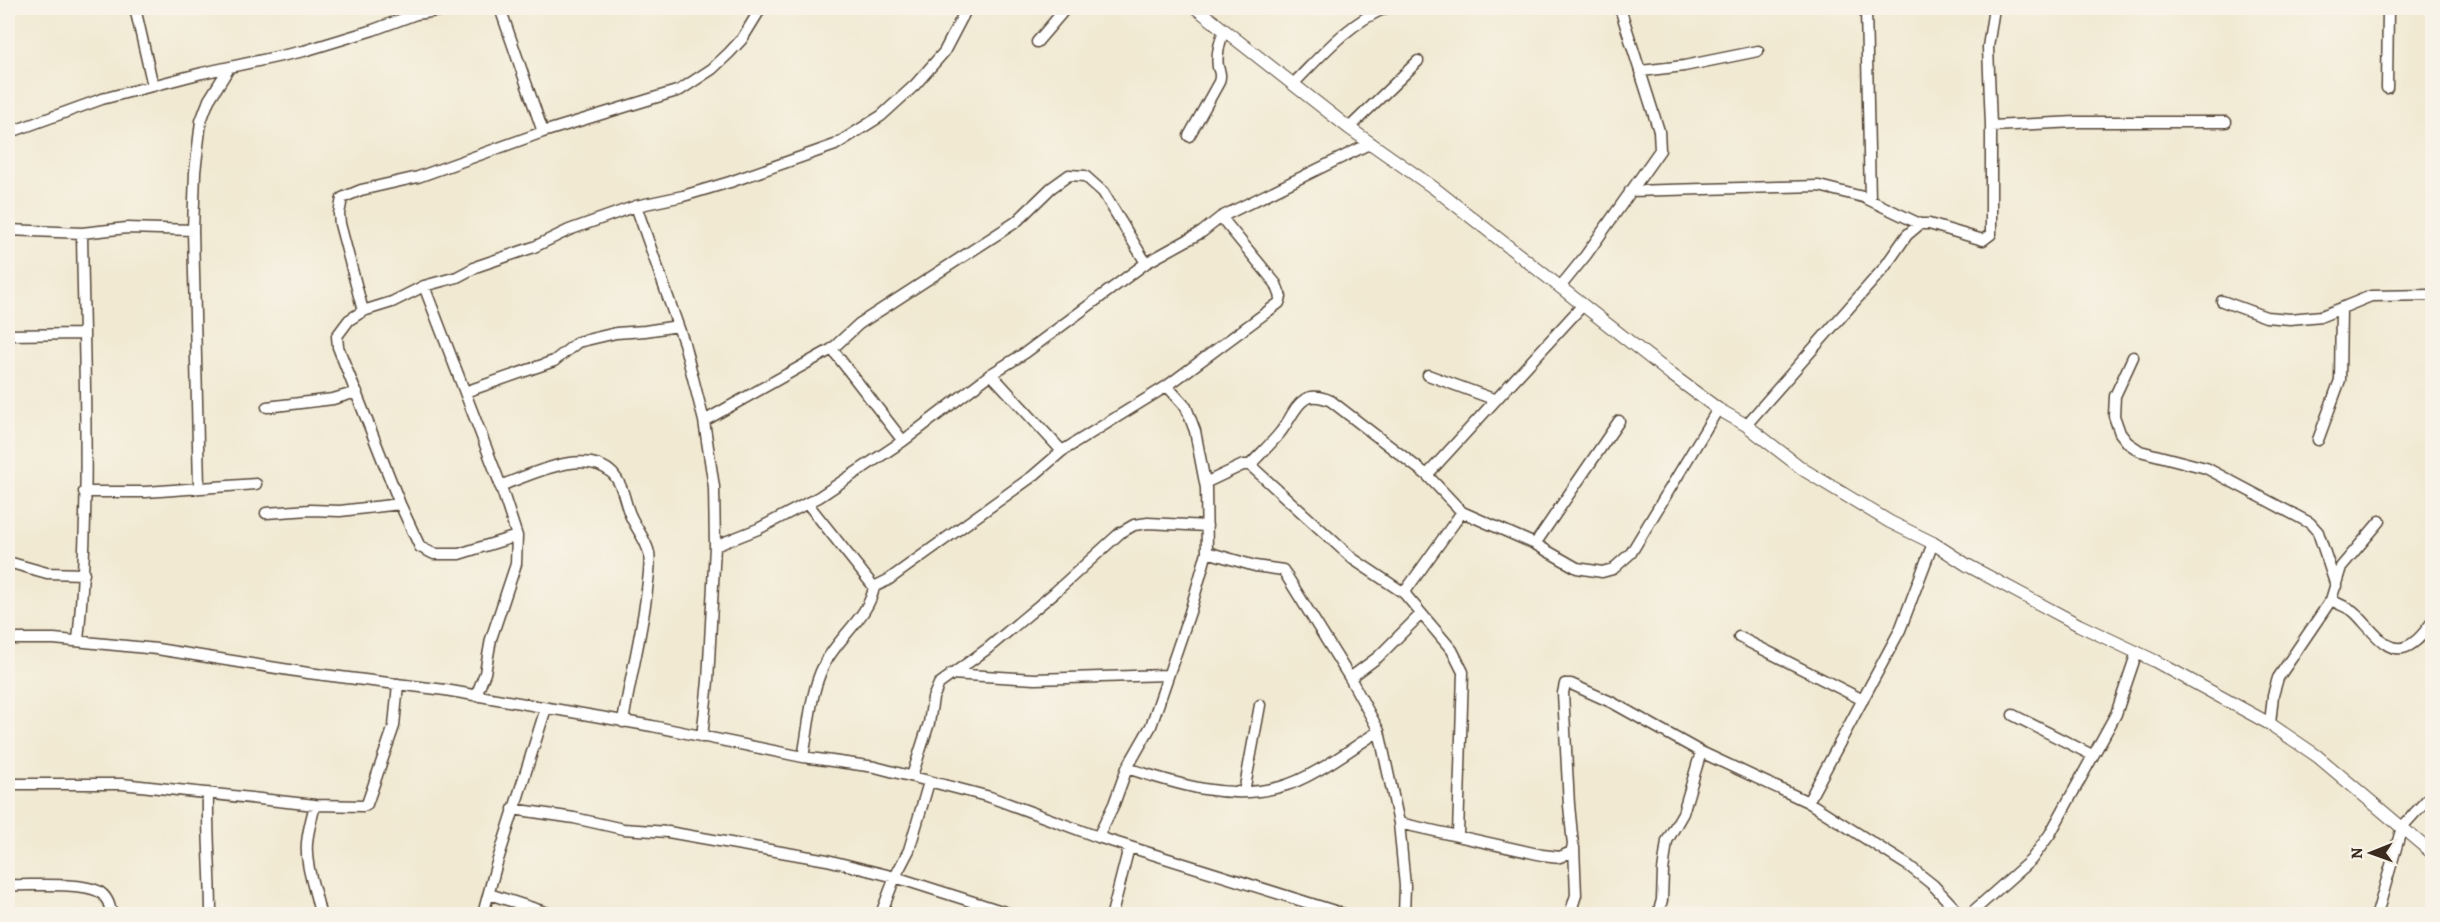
<svg xmlns="http://www.w3.org/2000/svg" width="2440" height="922" font-family="Alegreya,serif">
  <rect width="100%" height="100%" fill="#f7f3e8"/>
  <filter id="ink" filterUnits="userSpaceOnUse"><feTurbulence type="fractalNoise" baseFrequency=".0167" numOctaves="2"/><feDisplacementMap in="SourceGraphic" scale="12" xChannelSelector="R" yChannelSelector="G"/><feConvolveMatrix kernelMatrix="1 2 1 2 8 2 1 2 1" color-interpolation-filters="sRGB"/></filter>
  <filter id="wash" filterUnits="userSpaceOnUse"><feTurbulence type="fractalNoise" baseFrequency=".008" numOctaves="4" result="noise"/><feDisplacementMap in="SourceGraphic" scale="24" xChannelSelector="R" yChannelSelector="G"/><feGaussianBlur stdDeviation="1.35" result="paint"/><feColorMatrix in="noise" values="0 0 0 0 0 0 0 0 0 0 0 0 0 0 0 0 0 1.4 0 .05"/><feComposite in="paint" operator="in"/></filter>
  <g filter="url(#wash)">
    <rect width="100%" height="100%" fill="#f1e9d2"/>
  </g>
  <g filter="url(#ink)">
    <g fill="none" stroke-linecap="round" stroke-linejoin="round">
      <defs>
        <path id="minor" d="M135,8l18,78
          M500,8l43,124
          M1866,8l4,192
          M1037,42l29,-34
          M1641,71l43,-5 74,-15
          M1294,83c27,-27 55,-61 92,-75
          M2387,88l1,-80
          M1991,126l85,-4h150
          M1349,128l69,-67
          M8,133l94,-34 100,-26 102,-22 69,-21 43,-16 43,-6
          M1189,136l30,-54c2,-7 1,-9 -1,-15 -2,-13 2,-25 6,-37
          M1630,191l189,-5 44,11 57,27
          M636,206l48,137 20,78 10,66 1,59 -7,135 -6,56
          M8,230l74,3 45,-5 66,2
          M424,286l75,195 18,55 -1,28 -25,75 -6,34 -9,23
          M1560,287l26,-32 74,-105 -1,-19 -39,-123
          M2222,301l44,16 24,2 32,-3 49,-20 61,-1
          M363,311l-23,-87 -1,-10 3,-16 19,-8 57,-13 125,-45 137,-42 32,-21 17,-16 13,-14 19,-31
          M8,335l76,-1
          M832,349l71,92
          M2133,357l-18,39 -1,20 6,17 8,10 12,8 66,17 104,55 8,9 18,54
          M991,374l71,77
          M1428,375l68,25
          M465,392l89,-31 24,-19 38,-9 29,-2 33,-5
          M267,407l66,-8 24,-7
          M704,421l128,-72 27,-25 157,-102 35,-34 18,-13 16,1 18,16 43,71
          M1746,425l138,-157 23,-33 13,-11h9l54,16 8,-6v-108l-3,-79 6,-39
          M2318,440l22,-60 1,-72
          M1250,465c9,-10 20,-20 29,-31 17,-20 19,-48 52,-33l96,74 35,37 73,32 42,24 25,4 11,-3 18,-16 87,-144
          M1427,475l155,-169
          M1205,483l38,-18h7l103,94 51,34 48,57 11,22 -5,163
          M500,486c30,-11 86,-40 113,-12 10,11 11,25 16,38 5,14 17,27 20,41 2,12 -1,26 -2,37 -5,44 -17,88 -24,132
          M199,487l-6,-257 2,-58 6,-51 8,-21 20,-32
          M84,492h62l110,-8
          M266,513l44,-3 30,1 60,-7
          M517,536l-58,18h-25l-14,-7 -20,-43 -62,-157 -1,-11 12,-16 14,-9 29,-9 32,-16 33,-9 21,-11 56,-19 35,-17 67,-24 47,-10 47,-14 105,-37 46,-29 34,-31 29,-33 23,-44
          M1535,544l84,-123
          M715,546l43,-17 61,-32 84,-56 88,-67 34,-21 121,-90 56,-31 19,-15 150,-74
          M1207,552l48,14 28,4 67,108 29,53 20,92 6,63 -1,28
          M8,562l39,11 37,1
          M874,587l14,-7 145,-104 29,-25 105,-65 112,-83 2,-6 -5,-13 -55,-67
          M1404,593l58,-81
          M2331,600c7,4 16,7 22,11 17,14 35,51 60,32 8,-5 14,-14 19,-21
          M1739,637l124,63
          M8,639h46l103,10 151,24 137,17 207,36 151,31 72,10 115,30 108,40 246,77
          M78,641c13,-135 6,-272 4,-408
          M951,674l84,5 132,-4
          M1350,678l28,-21 43,-43
          M2013,715l79,40
          M2270,724l3,-29 5,-17 53,-78 10,-33 39,-46
          M803,757c6,-29 7,-65 21,-92 13,-27 45,-48 50,-78l-67,-84
          M1127,768c50,16 100,33 153,19 30,-7 72,-39 99,-56
          M912,776l17,-53 4,-25 6,-14 48,-35 67,-56 66,-60 14,-8 14,-2 59,3
          M8,784h114l193,21 48,1 4,-2 27,-78 4,-42
          M1244,792l16,-87
          M208,793c-1,41 3,81 3,121
          M1808,802l92,-172 33,-87
          M315,805c-3,12 -7,25 -8,38 -2,24 9,48 13,71
          M513,809l61,9 49,11 45,3 159,28 68,17 116,37
          M1399,823l143,32 18,2 11,-5 2,-7 -4,-40 -6,-112 2,-9h6l42,19 88,49 107,50 101,64 24,19 27,29
          M1098,837l16,-33 13,-36 24,-42 39,-114 17,-60 -1,-64 -11,-57 -9,-24 -19,-21
          M8,885c21,1 72,-3 90,6 9,5 12,13 13,23
          M489,894l62,20
          M483,914l13,-48 50,-158
          M881,914l14,-37 14,-27 20,-68
          M1112,914l17,-67
          M1570,914l6,-19 -2,-48
          M1658,914l4,-14 1,-29 4,-30 16,-28 18,-61
          M1970,914l61,-54 19,-26 66,-120 21,-62
          M2377,914l25,-87 30,-33"/>
        <path id="tertiary" d="M1196,8l153,120 85,60 238,187 46,34 28,16 58,45 86,52 43,21 34,22 112,60 76,36 115,63 47,32 115,97"/>
      </defs>
      <use href="#minor" stroke="#564739" stroke-width="13"/>
      <use href="#tertiary" stroke="#564739" stroke-width="14"/>
      <use href="#minor" stroke="#fff" stroke-width="10"/>
      <use href="#tertiary" stroke="#fff" stroke-width="12"/>
    </g>
  </g>
  <rect width="2440" height="922" fill="none" stroke="#f7f3e8" stroke-width="30"/>
  <g transform="translate(2371 853) rotate(269)" stroke="#f7f3e8" stroke-width="4.5" paint-order="stroke">
  <path d="M0-4.5L10 22L0 15L-10 22Z" fill="#3b2a1e"/>
  <text y="-9" font-size="16" font-weight="bold" text-anchor="middle" fill="#3b2a1e">N</text>
  </g>
</svg>
